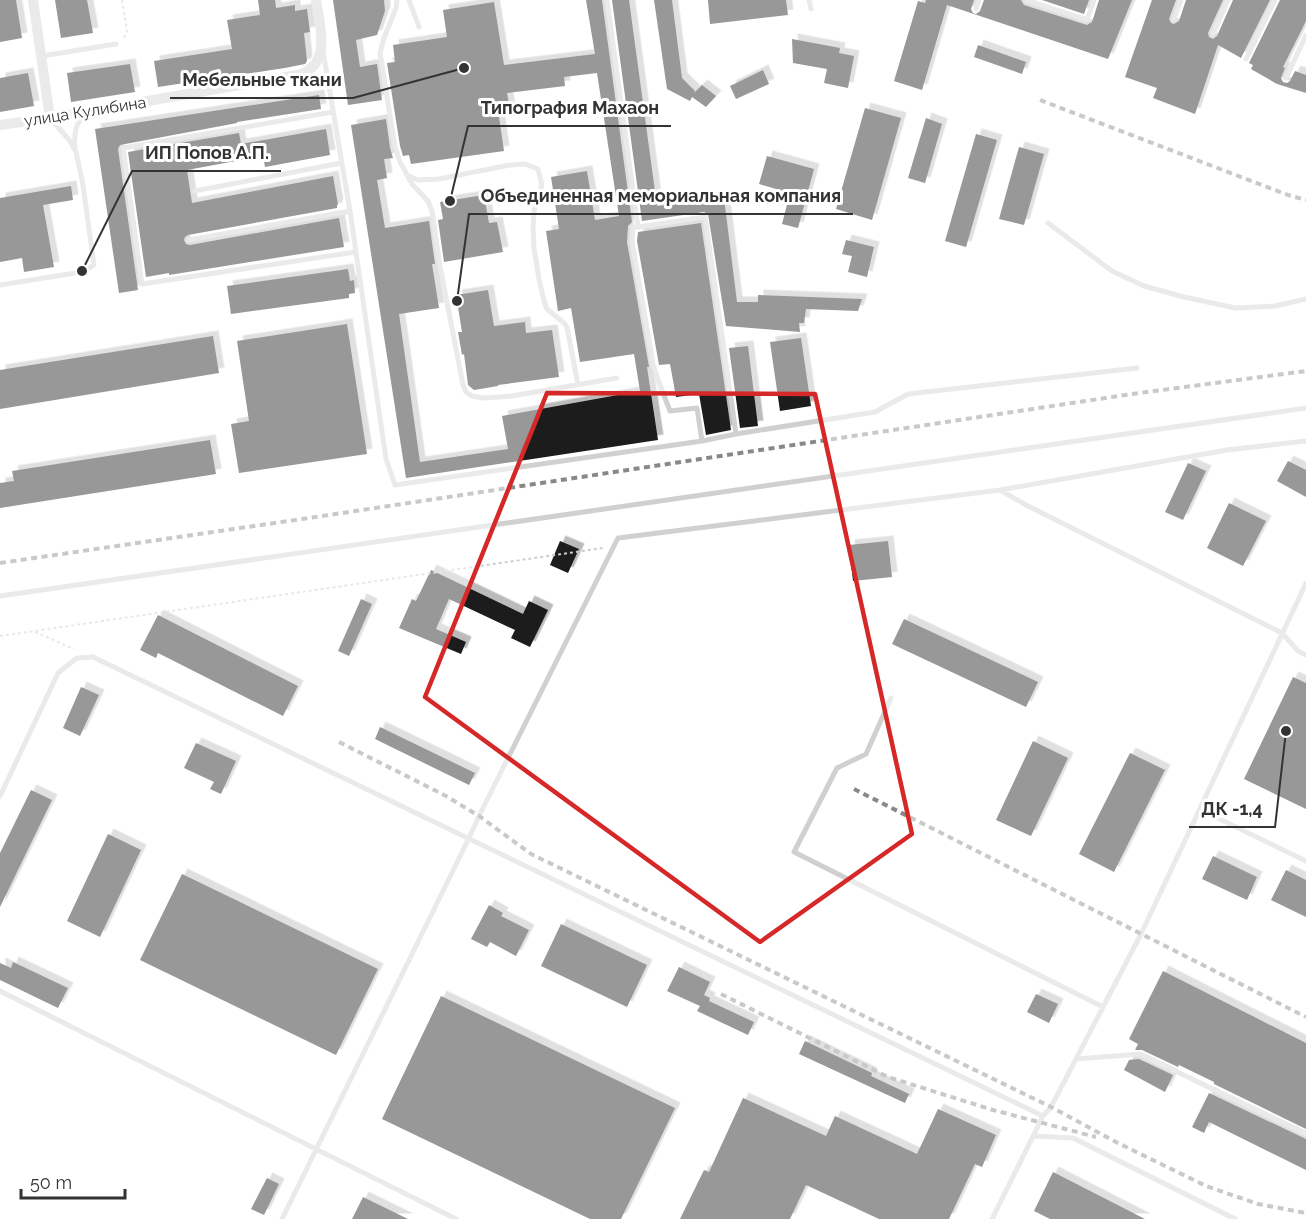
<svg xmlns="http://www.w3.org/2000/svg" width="1306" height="1219" font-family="Raleway,sans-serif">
  <defs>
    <filter id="shadow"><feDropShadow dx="5.5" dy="-5.5" stdDeviation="0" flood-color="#0004"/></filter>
  </defs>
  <rect width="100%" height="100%" fill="#fff"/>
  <path fill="#1a1a1a" filter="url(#shadow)" d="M0,0h16l6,38 -22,4z
    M55,0h32l6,33 -32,5z
    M258,0h17l1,8 19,-3v6l12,-2 3,23 -6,1 3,28 -2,3 -20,4 -127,19 -4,-26 78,-12 -5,-29 33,-5z
    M333,0h51l1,11 -8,24 -21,5 4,27 17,-3 5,36 -34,5z
    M586,0h16l30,222 -4,4 -1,16 22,125h-2l11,73 -252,38 -55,-353 35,-6 4,29 3,10 -9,1 3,19 -10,2 8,48 44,-7 6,43h-3l7,44 -40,6 21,148 88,-13 -6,-33 138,-25 -6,-37 -54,8 -9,-54 -13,3 -12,-80 13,-2 -8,-52 36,-6 8,49 24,-4 -22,-143 -33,4 1,9 -58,7 4,22 -12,2 5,34 -93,13 -2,-9 -6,1 -3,-10 -13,-83 8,-1 -2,-17 54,-8 -4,-27 51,-8 10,63 91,-11z
    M612,0h17l28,206 67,-8 13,104h21v-7l104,4 -4,12 -52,-2 -2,14h-5l1,9 -74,-6 -18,-112 -4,-2 -62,9z
    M654,0h18l10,78 13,13 -1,2 8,-8 14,11 -10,11 -14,-10 -2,4 -23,-12z
    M708,0h78l2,15 -78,9z
    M926,0h48l-3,9 2,4 3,1 4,-3 4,-11h37l3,5 63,20 5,-3 7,-22h33l-24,59 -161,-54 -25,85 -28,-9 24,-80 7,2z
    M1042,0h47l-5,14z
    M1152,0h24l-7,19 2,4 3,1 5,-3 7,-21h37l-15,33 1,4 4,2 4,-3 16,-36h37l-29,58 -23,-13 -23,69 -42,-16 4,-10 -32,-11z
    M1280,0h26v21l-23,46 2,1 -4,10 2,4 4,1 3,-2 5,-10 11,4v18l-29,-9 -26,-15 2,-4 -4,-2z
    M792,39l48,9 -1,5 15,3 -6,32 -24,-5 3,-14 -34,-6z
    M978,45l48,17 -4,12 -48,-17z
    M130,64l5,28 -64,10 -4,-29z
    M763,70l6,14 -33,15 -6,-13z
    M28,73l6,33 -34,6v-34z
    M319,95l2,14 -84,13v1l-117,22 -2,4 20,141 -19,3 -24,-164z
    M865,108l36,10 -29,102 -36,-11z
    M926,118l16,6 -17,59 -17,-5z
    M326,129l4,26 -65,12 -2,-11 -76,14 5,33 141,-27 5,29h-1v3l-149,27 -3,2 -1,3 2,4 4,1 149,-27 5,29 -175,28v-2l-23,4 -18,-125 111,-19 2,11z
    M976,134l21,6 -31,107 -21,-6z
    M1019,147l25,7 -20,71 -25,-6z
    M767,156l47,13 -16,59 -16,-4 8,-31 -31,-9z
    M71,186l2,14 -30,5 11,62 -30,5 -2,-14 -22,4v-64z
    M484,195l5,28 8,-1 6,30 -59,10 -6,-42 5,-1 -3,-17z
    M701,223l30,207 -25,5 -7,-41 -23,3 -6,-33 -11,1 -22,-124 1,-9z
    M846,240l28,7 -7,30 -19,-5 4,-16 -10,-2z
    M348,269l2,12 4,-1 1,13 -6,1v4l-118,16 -4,-28z
    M488,290l6,36 31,-4 1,11 26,-3 7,47 -61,8v1l-24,4 -6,-5 -4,-31 -2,1 -4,-23h4l-6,-37z
    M347,324l20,130 -128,19 -8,-49 18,-3 -12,-80z
    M213,336l6,37 -219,36v-39z
    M801,338l10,68 -31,5 -10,-69z
    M748,346l10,80 -18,2 -11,-80z
    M210,440l6,34 -216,34v-25l14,-2 -2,-10z
    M1288,461l18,9v27l-29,-16z
    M1188,463l18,8 -23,49 -18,-8z
    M1229,503l37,18 -23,45 -36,-18z
    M560,541l19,8 -11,24 -18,-8z
    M888,541l4,36 -39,4 -4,-36z
    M431,570l92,44 6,-13 19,9 -18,37 -19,-9 4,-8 -66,-31 -13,30 30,13 -5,12 -62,-26 13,-29 4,2z
    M361,599l11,5 -23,52 -11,-5z
    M158,615l140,71 -15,30 -125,-63 -2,5 -16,-8z
    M904,619l134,63 -12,25 -134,-63z
    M1293,677l13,6v126l-62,-30z
    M81,687l18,8 -19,41 -17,-8z
    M380,727l95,46 -6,12 -94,-46z
    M1033,741l35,17 -37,78 -35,-16z
    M196,743l40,18 -15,33 -11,-5 4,-7 -30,-14z
    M1130,753l35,17 -51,102 -35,-18z
    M31,790l21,10 -52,107v-54z
    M108,834l33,16 -41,87 -33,-16z
    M1213,856l44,21 -10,23 -45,-21z
    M1286,870l20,10v37l-35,-17z
    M182,874l196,95 -42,86 -196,-95z
    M489,905l14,8 -2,3 28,14 -13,26 -26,-14 -3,5 -16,-8z
    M561,924l86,41 -20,42 -86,-41z
    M13,962l55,26 -10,20 -58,-28v-17l11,5z
    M679,967l31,15 -6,13 6,3 -1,3 45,21 -6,13 -51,-24 3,-5 -33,-15z
    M1163,971l143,72v86l-92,-45v-2l-35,-17 -1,2 -36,-17h-7l3,-6 -9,-5z
    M1036,994l22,10 -9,19 -22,-11z
    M441,996l234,112 -54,111h-31l-208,-100z
    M805,1041l67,32 -1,3 38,18 -4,9 -106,-49z
    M1139,1059l34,16 -8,17 -41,-22 5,-10z
    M1209,1093l97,46v31l-97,-48 -5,11 -12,-6z
    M743,1098l83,38 9,-20 82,38 21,-45 58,26 -14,32 -7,-3 -26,55h-70l-73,-34 -16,34h-110l24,-49 5,2z
    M1053,1172l92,47h-95l-16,-8z
    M267,1178l12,6 -15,31 -13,-6z
    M363,1197l45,22h-56z"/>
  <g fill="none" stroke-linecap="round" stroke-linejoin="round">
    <path stroke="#cdcdcd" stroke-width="2" stroke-dasharray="3 3" stroke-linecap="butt" d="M122,0l5,31 -3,7
      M35,632l39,17
      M0,636l603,-88"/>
    <path stroke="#d0d0d0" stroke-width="5" d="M397,0l-1,8 -12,30 -4,15 15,94 5,15 12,22 16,17 4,10 7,50 24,124 3,7 6,4 12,2 28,-2 105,-18
      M409,0l10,27
      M607,0l31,227h-5l-1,14 21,123 5,16 12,31 27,-3 5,33
      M809,0l2,9
      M1026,0l61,20 7,-20
      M976,9l3,-9
      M1174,19l7,-19
      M1213,34l15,-34
      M323,51l27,160 36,248 9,26 307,-44 34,-7 139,-22 33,-18 229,-26
      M42,56l74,-12
      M1246,59l29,-59
      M1286,78l20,-43
      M333,112l-210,36 19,136 213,-32
      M51,119l19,22 6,11 7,33 11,80 -5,3
      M75,147c-1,-13 0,-27 13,-33
      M409,176l9,4 21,-1 71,-14 15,-1 13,5 4,16 -8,26 -1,17 1,20 5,31 5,22 3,8 17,14 3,4 11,58
      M195,191l146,-28
      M1048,223l64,48 32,15 40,11 51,11 40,-2 31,-7
      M638,227l67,-10 31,217
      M189,240l161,-29
      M0,285l75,-12
      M1000,490l227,-40 79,-9
      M0,596l1306,-188
      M891,698l-25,56 -29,14 -43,84 309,155
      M0,796l58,-123 19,-15 16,-1 950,459
      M1201,810l105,51
      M0,991l456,228
      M1076,1059l64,-5 166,80
      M1034,1136l39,2 162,81
      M282,1219l187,-381 10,-22 139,-278 382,-48 26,15 256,128 16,18 8,4
      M992,1219l51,-103 8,-9 90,-173 165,-351"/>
    <path stroke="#d0d0d0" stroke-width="10" d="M33,0l17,118
      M0,125l50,-7 247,-43c4,-1 10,-3 13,-6 19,-13 9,-50 6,-69"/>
    <path stroke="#888" stroke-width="4" stroke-dasharray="6 4.5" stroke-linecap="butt" d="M1040,100l248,95 18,5
      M0,563l309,-45 823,-124 174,-23
      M339,742l107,54 33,20 52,38 520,253 65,35 90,44 52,18 48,9
      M854,789l452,228
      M721,994l167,83 105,33 103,27"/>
  </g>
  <path d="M0 0H1306V1219H0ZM547,393l268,1 97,440 -152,108 -335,-245z" fill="#fff" fill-opacity=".55" fill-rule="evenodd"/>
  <path fill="none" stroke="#d62828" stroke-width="4.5" stroke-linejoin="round" d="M547,393l268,1 97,440 -152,108 -335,-245z"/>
  <g text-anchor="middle" stroke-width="6" stroke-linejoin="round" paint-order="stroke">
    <g font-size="16" fill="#333" stroke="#fff">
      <text transform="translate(85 111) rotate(-9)" y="6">улица Кулибина</text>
    </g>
  </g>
  <path fill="none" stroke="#333" stroke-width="2" d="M464 68L353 98H170M450 201L468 126H671M82 271L132 171H281M457 301L469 214H853M1286 731L1275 827H1189"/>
  <g fill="#333" stroke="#fff" stroke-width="2">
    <circle cx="464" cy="68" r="6"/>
    <circle cx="450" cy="201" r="6"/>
    <circle cx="82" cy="271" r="6"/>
    <circle cx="457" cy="301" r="6"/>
    <circle cx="1286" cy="731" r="6"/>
  </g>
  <g font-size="18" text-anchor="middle" font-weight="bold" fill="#333" stroke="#fff" stroke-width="6" stroke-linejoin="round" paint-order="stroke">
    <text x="262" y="86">Мебельные ткани</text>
    <text x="570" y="114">Типография Махаон</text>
    <text x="207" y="159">ИП Попов А.П.</text>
    <text x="661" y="202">Объединенная мемориальная компания</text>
    <text x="1232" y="815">ДК -1,4</text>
  </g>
  <path d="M21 1189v9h104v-9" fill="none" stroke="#333333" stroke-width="3"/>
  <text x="30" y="1189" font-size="18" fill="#333333" stroke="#ffffff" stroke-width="4.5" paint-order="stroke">50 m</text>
</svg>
